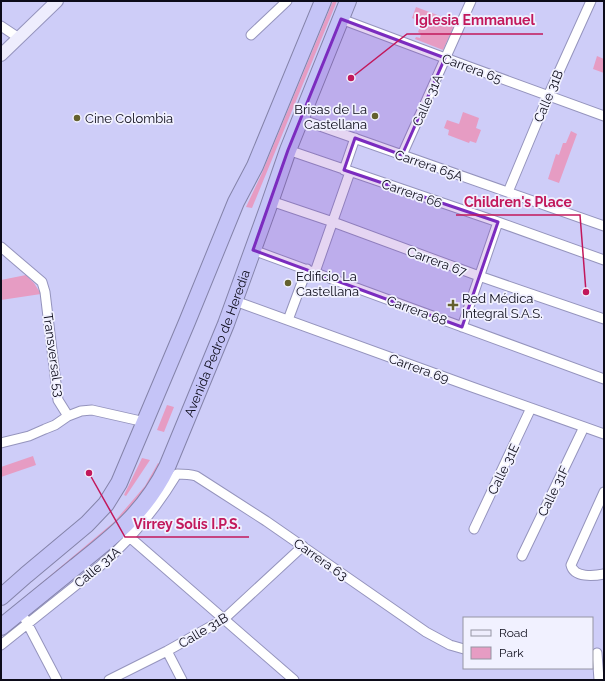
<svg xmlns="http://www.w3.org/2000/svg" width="605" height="681" font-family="Raleway,sans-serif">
  <rect width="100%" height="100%" fill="#cecdf8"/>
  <path fill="#e69cc3" d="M333,1h4l-85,207 -6,-1 16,-34z
    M416,7l40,15 -13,28 -28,-11 1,-2 4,1 1,-4 -3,-2 4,-10 -10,-4z
    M597,56l7,3v14l-11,-4z
    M463,112l16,6 -3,10 5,2 -5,13 -6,-2 -1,2 -21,-8 1,-5 -5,-2 3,-8 12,4z
    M571,131l6,3 -18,49 -11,-4 8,-25 3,1 4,-12h3z
    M26,275l8,8 7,11 -40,6v-20z
    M167,405l7,2 -10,25 -7,-2z
    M33,456l3,9 -35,12v-10z
    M142,458l8,2 -24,36 -2,-1z
    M158,463l4,2 -27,43 -134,109 113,-95 31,-36z"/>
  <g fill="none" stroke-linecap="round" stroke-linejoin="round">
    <defs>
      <path id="street" d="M341,19l104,39 159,58
        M1,26l18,12
        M251,35l36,-34
        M300,119l304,107
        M288,150l210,72 106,38
        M402,155l69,-154
        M508,192l40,-96 43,-95
        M271,201l62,21 146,54 125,43
        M1,247l41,35 3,10 13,108 10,16
        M253,250l351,129
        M315,272l35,-100 -6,-2 11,-32
        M235,301l237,86 132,47
        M288,320l19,-51
        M462,327l36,-105
        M1,443l28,-7 16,-7 10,-4 13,-9 13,-5 11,-1 53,12
        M604,492l-33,73c3,13 23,11 33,9
        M474,529l57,-121
        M126,534l168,146
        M522,556l62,-129
        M25,619l32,61
        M1,645l99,-79c32,-27 55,-56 77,-92 7,0 12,0 19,2l70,45 160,111 24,13 14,4
        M167,651l15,29
        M597,653l2,27
        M109,680l58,-29 57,-32 79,-73"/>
      <path id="secondary" d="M1,55l56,-54"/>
      <g id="highway">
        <path d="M1,597l25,-22 61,-51 19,-20 13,-21 68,-161 49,-120 19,-36 68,-165"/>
        <path id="s1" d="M1,627c25,-20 49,-40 74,-60 38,-30 70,-55 92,-100l59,-143 42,-116 20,-58 60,-149"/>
      </g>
    </defs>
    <use href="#street" stroke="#9594bd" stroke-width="11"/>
    <use href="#secondary" stroke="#9594bd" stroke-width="14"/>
    <use href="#highway" stroke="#8483a9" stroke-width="18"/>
    <use href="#street" stroke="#fff" stroke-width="9"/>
    <use href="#secondary" stroke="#eeedfd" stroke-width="12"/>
    <use href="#highway" stroke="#c5c4f7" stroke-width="16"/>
  </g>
  <path fill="#7b2cbf" fill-opacity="0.2" stroke="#7b2cbf" stroke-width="3" stroke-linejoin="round" d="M341,19l104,39 -43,97 -47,-17 -11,32 154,52 -36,105 -209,-77 35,-100z"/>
  <g fill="#64612e" stroke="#f1f1ff" stroke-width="1.5">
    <circle cx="375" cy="116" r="4"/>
    <circle cx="77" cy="118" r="4"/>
    <circle cx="288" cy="283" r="4"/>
    <path d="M451 299h4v4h4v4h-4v4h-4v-4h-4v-4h4z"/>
  </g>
  <g text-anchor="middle" stroke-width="3.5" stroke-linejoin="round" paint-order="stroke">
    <g font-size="13" fill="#0c0b19" stroke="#f1f1ff">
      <text transform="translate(472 68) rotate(20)" y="5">Carrera 65</text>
      <text transform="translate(548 96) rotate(-67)" y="5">Calle 31B</text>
      <text transform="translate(427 100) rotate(-66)" y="5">Calle 31A</text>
      <text transform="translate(429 165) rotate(19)" y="5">Carrera 65A</text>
      <text transform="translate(412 193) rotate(19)" y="5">Carrera 66</text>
      <text transform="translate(437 261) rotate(20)" y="5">Carrera 67</text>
      <text transform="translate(417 310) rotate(20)" y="5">Carrera 68</text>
      <text dy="5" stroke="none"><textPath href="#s1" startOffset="366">Avenida Pedro de Heredia</textPath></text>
      <text transform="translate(54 355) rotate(82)" y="5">Transversal 53</text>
      <text transform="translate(419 368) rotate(20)" y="5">Carrera 69</text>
      <text transform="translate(503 469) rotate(-64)" y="5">Calle 31E</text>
      <text transform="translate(553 491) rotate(-64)" y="5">Calle 31F</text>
      <text transform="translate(321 559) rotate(35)" y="5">Carrera 63</text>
      <text transform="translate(97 567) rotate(-40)" y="5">Calle 31A</text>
      <text transform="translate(203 630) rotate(-31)" y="5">Calle 31B</text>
    </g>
    <g font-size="13" fill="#0c0b19" stroke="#f1f1ff" text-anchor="start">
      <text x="367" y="114" text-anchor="end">Brisas de La<tspan x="367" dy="15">Castellana</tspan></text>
      <text x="85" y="123">Cine Colombia</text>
      <text x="296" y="281">Edificio La<tspan x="296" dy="15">Castellana</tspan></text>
      <text x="462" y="303">Red Médica<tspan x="462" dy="15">Integral S.A.S.</tspan></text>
    </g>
  </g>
  <path fill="none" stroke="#c2185b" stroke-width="1.5" d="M351 78L407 34H543M586 292L580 215H456M89 473L125 537H249"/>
  <g fill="#c2185b" stroke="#f1f1ff" stroke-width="1.5">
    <circle cx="351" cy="78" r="4"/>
    <circle cx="586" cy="292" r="4"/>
    <circle cx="89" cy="473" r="4"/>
  </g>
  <g font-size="14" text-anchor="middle" font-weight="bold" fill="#c2185b" stroke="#f1f1ff" stroke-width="3.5" stroke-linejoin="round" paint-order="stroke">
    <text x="475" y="25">Iglesia Emmanuel</text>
    <text x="518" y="207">Children's Place</text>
    <text x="187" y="529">Virrey Solís I.P.S.</text>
  </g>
  <rect width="605" height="681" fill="none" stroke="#0c0b19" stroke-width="4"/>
  <rect x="463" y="617" width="130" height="52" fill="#f1f1ff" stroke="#9595a3"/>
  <rect x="471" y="630" width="20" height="6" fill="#eeedfd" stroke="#9595a3"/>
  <text x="499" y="637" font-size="12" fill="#0c0b19">Road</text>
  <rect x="471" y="647" width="20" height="12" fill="#e69cc3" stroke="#9595a3"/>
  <text x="499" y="657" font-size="12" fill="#0c0b19">Park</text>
</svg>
